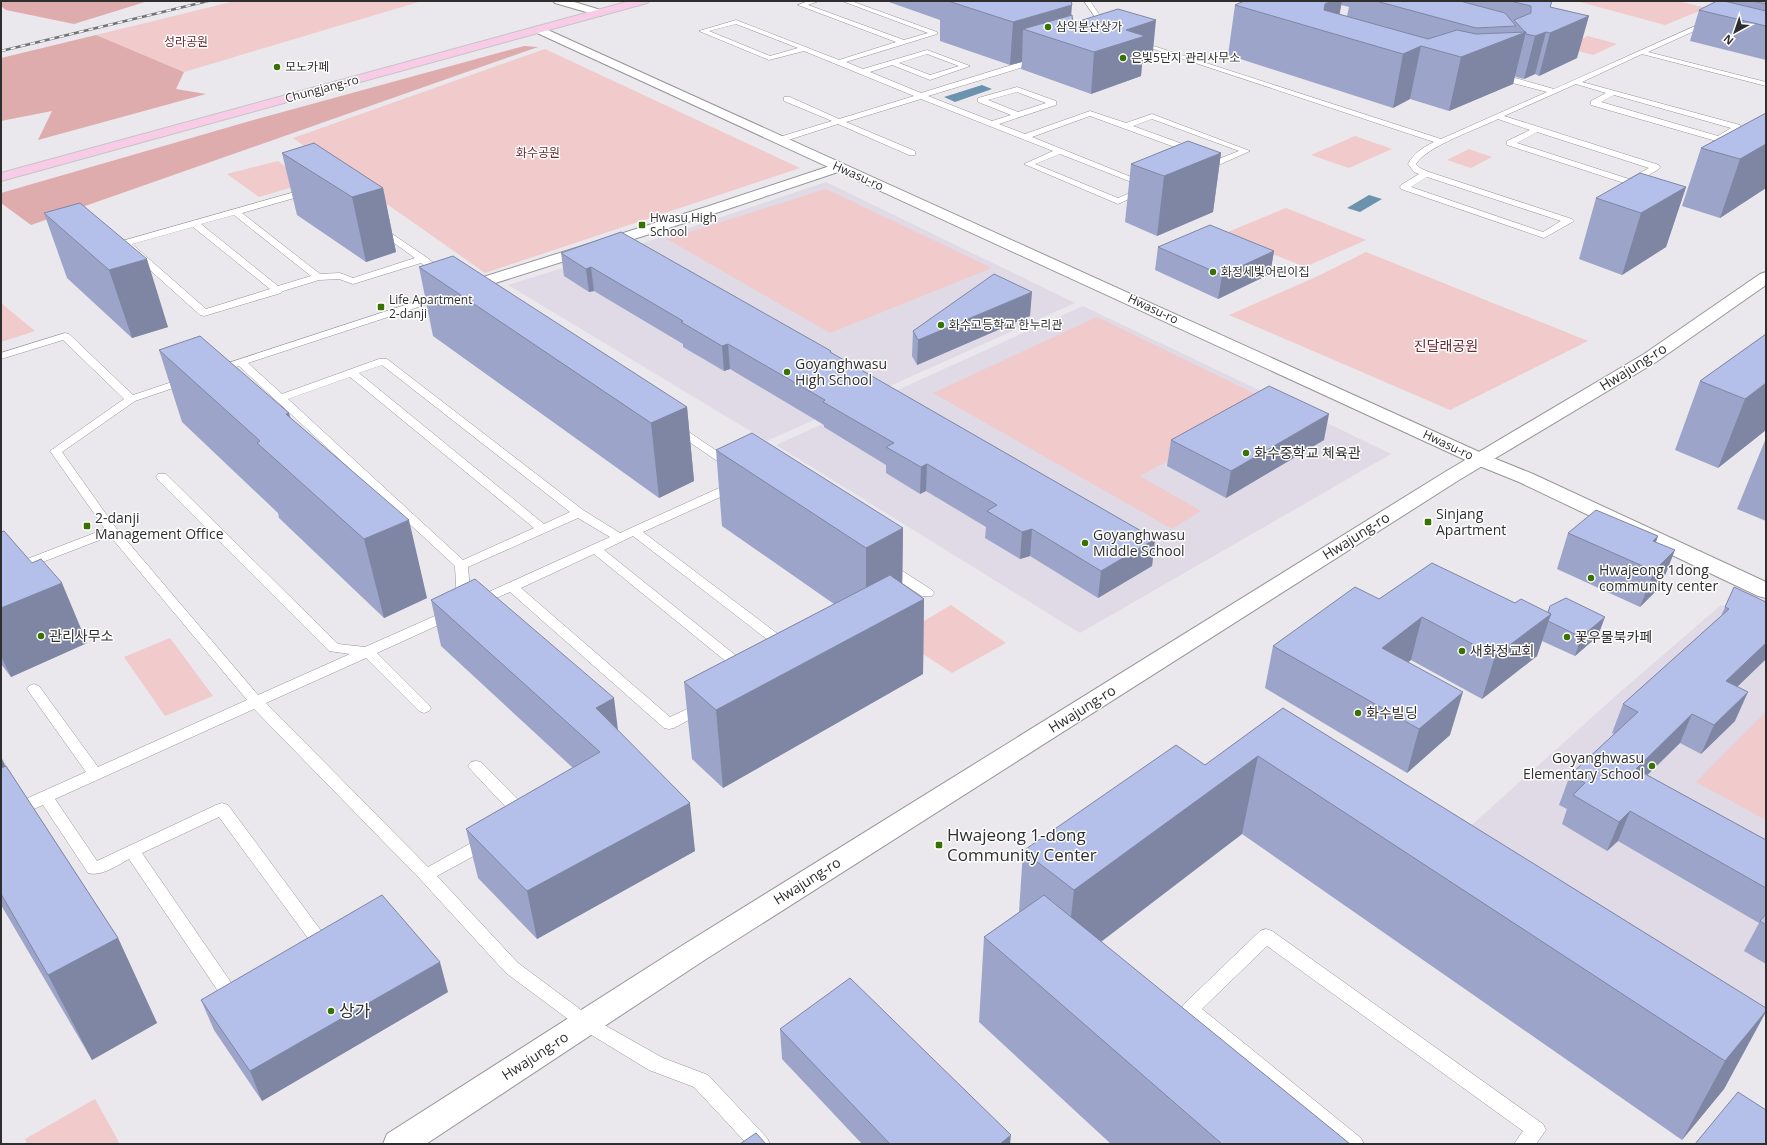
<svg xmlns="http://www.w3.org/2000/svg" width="1767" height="1145" font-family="'Open Sans','Noto Sans KR',sans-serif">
  <rect width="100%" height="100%" fill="#eae8ec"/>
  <path fill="#dfdae5" d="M826,182l249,121 -308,138 -259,-156 154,-48z
    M1083,306l201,96 107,52 -311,179 -304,-188z
    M1721,605l45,21v391l-311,-177 164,-147z"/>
  <path fill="#f1cacb" d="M235,1h187l-238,71 -88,-37z
    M1584,1h94l29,7 -42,17 -85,-23z
    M1588,36l29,8 -24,11 -30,-8z
    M545,49l255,119 -315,105 -192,-135z
    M1355,136l37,13 -43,19 -38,-13z
    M1469,149l23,8 -21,11 -24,-8z
    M278,161l29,22 -48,14 -32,-23z
    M826,189l166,79 -162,65 -163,-94z
    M1286,208l80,32 -61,27 -82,-33z
    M1366,252l222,89 -138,69 -221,-95 87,-38z
    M1,303l34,28 -34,11z
    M1097,317l177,86 -134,73 61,35 -29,18 -239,-136z
    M951,605l55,38 -54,30 -55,-36z
    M170,638l43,58 -48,20 -41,-59z
    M1766,712v108l-70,-38z
    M95,1099l24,43 -3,2h-89l-2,-5z"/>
  <path fill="#dfacad" d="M1,1h143l1,1 -71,22 -68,-14 -5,-4z
    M96,35l88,37 -8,17 30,5 -168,46 14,-29 -51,10v-63z
    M524,46l14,1 -507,178 -30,-22v-10l256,-74z"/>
  <path fill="#6b93ae" d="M982,85l10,4 -37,13 -11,-5z
    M1369,195l13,4 -22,13 -13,-4z"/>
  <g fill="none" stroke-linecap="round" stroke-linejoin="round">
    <defs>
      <path id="service" d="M808,1h11l-11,4 96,35 24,-7 -86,-32h9l86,31v2l-91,28 17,7 64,-19 43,16 -40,14 -38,-15 -22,7 51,21 113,-35h6v4l-112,34 64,25 19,-6 -33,-13v-4l39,-11 39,14v4l-57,19 26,10 65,-23 36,12 26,-9 98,37 -29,13 -131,-48 -58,21 124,50 -38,17 -94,-40 29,-13 -132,-52 -75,23 69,29v4h-6l-71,-31 -56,18h-6v-4l56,-17 -48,-20v-4h6l49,22 75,-23 -110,-45 -35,9 -70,-29 37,-11 103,40 57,-18 -98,-37zM736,24l62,24 -28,8 -61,-25zM927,54l32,12 -29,9 -31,-12zM1017,92l29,11 -28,9 -30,-12zM1152,119l87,32 -18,7 -88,-32zM1060,154l84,33 -26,11 -83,-34z
        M1084,1h6l19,28 -1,1h-4z
        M1702,23l10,4 -3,2 -6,-2 -55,25 118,30v4l-124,-32 -60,28 158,43v4l-18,12h-6l-125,-36v-4l15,-8 -30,-9 -72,32 155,49 1,2 -1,2 -26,15h-6l-120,-39v-4l23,-11 -32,-11c-20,10 -71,27 -82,45l4,4 9,4 143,47 2,2 -30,17 -143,-49 -1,-2 1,-2 18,-11 -5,-2 -6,-8c6,-11 14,-16 26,-22l-302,-100 6,-1 303,98 106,-47 -38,-10 -10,-15 1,-2h6l9,13 39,11zM1614,95l117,33 -13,8 -117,-34zM1537,132l112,36 -20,11 -112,-36zM1427,177l134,44 -18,11 -132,-45z
        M309,188l3,1 1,2 -1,2 -70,20 78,61 20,-1 13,5 62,-20 -39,-28 -2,-2 2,-2 3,-1 47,32 22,17 -5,3 -3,-1 -19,-13 -68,21 -14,-5 -20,1 -36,11 -2,2 -77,23 -4,-1 -80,-72 2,-2zM234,215l77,61 -33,10 -77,-62zM193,227l77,62 -64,20 -74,-65z
        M442,293l5,3 -1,2 -198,65 34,31 97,-35h8l196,151 37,23 110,-50h8l2,3 -2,3 -95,43 148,112 2,3 -2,3 -5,1 -5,-1 -148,-114 -29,14 145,116 2,3 -2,3 -5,2 -5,-2 -145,-118 -73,34 149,129 32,-15 5,2 2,3 -2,3 -33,18 -5,1 -5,-1 -154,-136 -32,14 -5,-1 -2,-3 2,-3 137,-62 -32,-19 -110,49 3,36 -2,3h-10l-2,-3 -2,-37 -216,-200 -22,7 -5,-3 1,-2zM382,365l188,147 -26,12 -185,-151zM350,377l184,151 -71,32 -175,-161z
        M65,333l4,1 64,61 54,-18 5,3 -1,2 -56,19 -73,51 54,76 142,167 92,-41 -21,-3 -171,-171 -2,-3 2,-3h8l172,170 27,3 81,-36h10l2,3 -2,3 -79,36 52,52 2,3 -2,3 -5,2 -5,-2 -53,-53 -100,45 162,164 52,-29 6,-2 6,2 2,4 -2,4 -55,30 81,87 74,55 71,40 45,17 59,63 3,6h-23l-53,-57 -45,-17 -69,-42 -74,-55 -86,-94 -166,-170 -199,90 42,62 119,-56 6,-2 6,2 97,131 -3,5 -6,2 -6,-2 -91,-124 -77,36 88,128 3,5 -3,5 -6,2 -6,-2 -89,-132c-11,6 -28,18 -41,14l-45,-68 -42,18v-13l85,-38 -57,-80 -2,-3 2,-3 5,-2 5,2 59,81 149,-67 -137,-164 -109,42v-9l104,-40 -55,-78 74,-52 -61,-59 -62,19v-6z
        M676,425l4,1 56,38 -2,3h-8l-54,-37 -2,-2z
        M888,564l5,1 39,25 2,3 -2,3h-10l-39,-25 -1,-3 1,-3z
        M476,761l5,1 48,49 2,4 -2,4 -6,2 -6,-2 -46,-49 -3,-4 3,-4z
        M1266,929l6,2 271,193 3,6 -10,14h-22l9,-13 -256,-185 -65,63 159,129 3,6h-24l-156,-130 -3,-5 3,-5 76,-73z"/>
      <path id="minor" d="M553,1h18l33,10 2,2 -6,3 -45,-13z
        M839,163l5,1 2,3 -2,3 -125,42 -230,73 -6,2 -6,-2 -2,-3 2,-3 232,-73z"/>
      <path id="tertiary" d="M539,26l947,429 47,19 233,108v16l-8,-2 -239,-114 -47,-19 -937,-431 -2,-2 2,-2z"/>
      <path id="secondary" d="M1766,272v13l-110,77 -197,118 -756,481 -277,183h-43l4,-10 296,-189 762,-473 199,-118 116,-80z"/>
      <path id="primary" d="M630,1h19l-2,2 -646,178v-8z"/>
    </defs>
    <use href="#service" stroke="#979598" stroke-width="1"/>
    <use href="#minor" stroke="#979598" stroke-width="2"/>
    <use href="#tertiary" stroke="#979598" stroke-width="2"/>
    <use href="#secondary" stroke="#979598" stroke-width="2"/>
    <use href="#primary" stroke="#c4c4c5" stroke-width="2"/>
    <use href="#service" fill="#fff" fill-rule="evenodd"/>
    <use href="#minor" fill="#fff" fill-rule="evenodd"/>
    <use href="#tertiary" fill="#fff" fill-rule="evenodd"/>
    <use href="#secondary" fill="#fff" fill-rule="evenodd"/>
    <use href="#primary" fill="#f8cce7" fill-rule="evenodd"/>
    <defs>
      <path id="rail" d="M1,51l207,-50"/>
    </defs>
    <use href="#rail" stroke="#737275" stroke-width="2.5"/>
    <use href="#rail" stroke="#fff" stroke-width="1.5" stroke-dasharray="5" stroke-linecap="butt"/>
  </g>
  <path fill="#9ca5c9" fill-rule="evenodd" d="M886,1h185v14l2,8 79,38 -10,3 -1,12 -50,18 -70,-25 1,-7 -12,3 -70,-24v-21z
    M1328,1h224l-2,6 27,51 -38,18 -4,-2 -11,5 -8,-2 -1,-1 -2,8 -64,27 -39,-12 -17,9 -165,-53 7,-50 92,-3h3zM1341,5l8,2 -2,9 -8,-2z
    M1730,1h36v59l-76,-19 9,-31 30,-8z
    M1766,113v75l-46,30 -38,-12 19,-58z
    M282,153l101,35 13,64 -30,10 -69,-47z
    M1221,153l-8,59 -56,24 -32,-14 6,-58z
    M1686,187l-20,60 -44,28 -43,-16 17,-61z
    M80,203l88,124 -36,11 -65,-60 -23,-65z
    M1158,247l116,4 -4,23 -52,25 -63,-29z
    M561,253l270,100 324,186 -3,27 -54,32 -68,-42 -10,3 -35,-21 1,-11 -60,-36 -6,3 -34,-21v-8l-62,-38v-2l-94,-56 -6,2 -41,-24v-3l-89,-53 -5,1 -25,-16z
    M419,267l268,140 7,74 -35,17 -226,-162z
    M1030,316l-113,49 -5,-9 1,-25z
    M1766,334v96l-48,38 -43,-18 25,-69z
    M159,350l131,68 137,180 -43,20 -105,-100 -1,-5 -96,-91z
    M1766,438v83l-29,-12z
    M1171,440h153l-98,58 -59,-32z
    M716,450l187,78 -1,55 22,16 -1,75 -200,114 -31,-29 -8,-77 150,-78 -112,-78z
    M1,532l86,111 -76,34 -10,-13z
    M1568,533l90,3 -2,6 5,44 -21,21 -83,-38z
    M1379,599l136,4 83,33 -23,20 -33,-15 -5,15 -55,43 -71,-39 -4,2 43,73 -43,38 -142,-85 8,-42z
    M431,600l187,130 77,121 -158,88 -59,-61 -12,-49 107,-61 -132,-122z
    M1766,602v58h-1l-28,27 -2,34 -34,33 -21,-11 -33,32 119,65v124l-22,-13 15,-28 -141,-82 -11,10 -45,-27 5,-15 -8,-4 11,-30 44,-41 -2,-1 11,-29 98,-88 4,-9z
    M1283,708l483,300v4l-42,77 -42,51 -440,-306 -141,108 249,202h-239l-132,-122 5,-85 35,-25 4,-61 182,-86z
    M1,757l5,9 112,172 39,85 -65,37 -91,-155z
    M448,992l-186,109 -48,-71 -13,-30z
    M780,1029l230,115h-148l-80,-85z"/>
  <path fill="#7f86a4" d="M1333,1h9l-6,33 -15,-4 4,-26z
    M1072,5l-3,39 -46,-15 -1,33 -12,3 3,-43z
    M1589,16l-12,42 -38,18 11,-43z
    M1156,20l-4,41 -10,3 -1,12 -50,18 3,-42 32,-22z
    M1526,32l-13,52 -64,27 12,-54z
    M1546,32l-11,42 -11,5 11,-43z
    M1421,46l-11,53 -17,9 10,-54z
    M1766,144v44l-46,30 20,-59z
    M1221,153l-8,59 -56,24 7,-60z
    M1686,187l-20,60 -44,28 19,-62z
    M383,188l13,64 -30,10 -14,-65z
    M1274,251l-4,23 -52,25 4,-24z
    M147,259l21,68 -36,11 -23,-68z
    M591,267l3,24 -5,1 -3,-23z
    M1032,292l-2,24 -113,49 1,-25z
    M728,344l2,25 -6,2 -2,-25z
    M1766,383v47l-48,38 27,-69z
    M687,407l7,74 -35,17 -8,-75z
    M289,413l20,75 -23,-74z
    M1329,414l-5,26 -98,58 5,-27z
    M927,464l-1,27 -6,3 1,-27z
    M409,520l18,78 -43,20 -20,-79z
    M903,528l-1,79 -36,20v-79z
    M1032,529l-2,27 -10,3 2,-27z
    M1658,536l-12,32 7,-27z
    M1155,539l-3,27 -54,32 3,-27z
    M1675,550l-14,36 -21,21 14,-36z
    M62,583l25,60 -76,34 -10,-21v-48z
    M924,599l-1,75 -200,114 -7,-78z
    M1551,614l-14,42 -55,43 13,-43z
    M1422,617l-11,43 -40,31 11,-43z
    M1605,617l-7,19 -23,20 6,-19z
    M1766,643v15l-1,2 -52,50 13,-29z
    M1463,692l-13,43 -43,38 12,-44z
    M1748,692l-13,29 -34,33 13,-29z
    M614,698l6,48 -24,-38z
    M1692,714l-12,29 -56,55 12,-29z
    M1258,756l-16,78 -177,135 9,-79z
    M1,757l12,26 -12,6z
    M690,803l5,48 -158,88 -10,-48z
    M1630,811l-12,30 -11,10 12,-29z
    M118,938l39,85 -65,37 -44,-85z
    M440,962l8,30 -186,109 -12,-30z
    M1766,1011l-42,78 -42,51 43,-79z
    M1011,1135l-1,9h-10z"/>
  <path fill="#b5c0ea" stroke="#7f86a4" d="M948,1h123l1,4 -59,17z
    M1244,1h78l5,1 6,-1 -8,3 -1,6 104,29 29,-9 19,4 50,-2 -65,25 -40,-11 -18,8 -168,-49z
    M1376,1h84l45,12 11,13 -40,2z
    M1510,1h42l-2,6 39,9 -39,17 -4,-1 -11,4 -9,-2v-2h-1l-11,-12 17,-7v-7z
    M1717,1h7l42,10v15l-67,-16z
    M1752,1h14v3z
    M1118,9l38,11 -30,10 19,6 -51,16 -71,-23 49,-14 1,8z
    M1766,113v31l-26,15 -39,-11z
    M1188,141l33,12 -57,23 -33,-12z
    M314,143l69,45 -31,9 -70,-44z
    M1640,173l46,14 -45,26 -45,-15z
    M80,203l67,56 -38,11 -65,-57z
    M1210,225l64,26 -52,24 -64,-28z
    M621,232l210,119 -1,1 325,187 -54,32 -69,-42 -10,3 -35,-21 10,-6 -70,-41 -6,3 -35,-20 8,-4 -71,-41 2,-2 -97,-56 -6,2 -41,-24 2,-1 -92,-54 -5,2 -25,-16z
    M453,256l234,151 -36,16 -232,-156z
    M994,274l38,18 -114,48 -5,-9z
    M1766,334v49l-21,16 -45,-18z
    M200,336l89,77 -3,1 123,106 -45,19 -107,-96 3,-2 -101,-91z
    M1269,386l60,28 -98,57 -60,-31z
    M752,433l151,95 -37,20 -150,-98z
    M1596,510l62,26 -5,5 22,9 -21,21 -86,-38z
    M4,531l28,32 9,-4 21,24 -61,25v-76z
    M1432,563l83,40 6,-4 30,15 -56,42 -73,-39 -40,31 81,44 -44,37 -146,-83 82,-59 24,12z
    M890,575l34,24 -208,111 -32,-28z
    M475,579l139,119 -18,10 94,95 -163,88 -61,-62 134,-77 -169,-152z
    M1734,587l32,15v41l-40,38 22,11 -34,33 -22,-11 -56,55 130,71v48l-136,-77 -11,11 -46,-27 12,-12 -15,-8 68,-63 -15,-8 106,-95 -4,-2z
    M1566,598l39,19 -24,20 -33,-16 3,-7 -3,-2 2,-6z
    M1283,708l483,300v3l-41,50 -467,-305 -184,134 -51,-39 153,-106 29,20z
    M6,766l112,172 -70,37 -47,-81v-126z
    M382,895l58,67 -190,109 -49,-71z
    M1044,895l306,249h-128l-238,-207z
    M1766,914v11l-6,-4z
    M850,978l161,157 -11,9h-110l-110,-115z
    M1738,1092l28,18v34h-71z
    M756,1133l10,11h-26z"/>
  <g fill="#387201" stroke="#fff" stroke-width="1.5">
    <circle cx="1048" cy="27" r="4"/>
    <circle cx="1123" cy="58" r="4"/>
    <circle cx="277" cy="67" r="4"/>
    <rect x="638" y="221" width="8" height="8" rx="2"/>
    <circle cx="1213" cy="272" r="4"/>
    <rect x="377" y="303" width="8" height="8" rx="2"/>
    <circle cx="941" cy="325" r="4"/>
    <circle cx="787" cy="372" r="4"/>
    <circle cx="1246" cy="453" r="4"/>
    <rect x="1424" y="518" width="8" height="8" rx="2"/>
    <rect x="83" y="522" width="8" height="8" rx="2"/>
    <circle cx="1085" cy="543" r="4"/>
    <circle cx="1591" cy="578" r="4"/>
    <circle cx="41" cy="636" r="4"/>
    <circle cx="1567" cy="637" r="4"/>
    <circle cx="1462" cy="651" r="4"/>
    <circle cx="1358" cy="713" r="4"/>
    <circle cx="1652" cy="766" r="4"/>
    <rect x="935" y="841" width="8" height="8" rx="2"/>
    <circle cx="331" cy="1011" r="4"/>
  </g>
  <g text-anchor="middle" stroke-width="3" stroke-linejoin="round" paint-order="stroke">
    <g font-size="12" fill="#2e2e2f" stroke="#fff" text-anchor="start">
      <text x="1056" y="31">삼익분산상가</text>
      <text x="1131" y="62">은빛5단지 관리사무소</text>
      <text x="285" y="71">모노카페</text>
      <text x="650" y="222">Hwasu High<tspan x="650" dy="14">School</tspan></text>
      <text x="1221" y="276">화정세빛어린이집</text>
      <text x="389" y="304">Life Apartment<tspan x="389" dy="14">2-danji</tspan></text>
      <text x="949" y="329">화수고등학교 한누리관</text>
    </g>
    <g font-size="12" fill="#692a31" stroke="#fff">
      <text x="186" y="46">성라공원</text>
      <text x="538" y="157">화수공원</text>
    </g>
    <g font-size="12" fill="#2e2e2f" stroke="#fff">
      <text transform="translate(322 89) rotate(-15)" y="4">Chungjang-ro</text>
      <text transform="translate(858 176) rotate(24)" y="4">Hwasu-ro</text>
      <text transform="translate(1153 309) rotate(25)" y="4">Hwasu-ro</text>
      <text transform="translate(1448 445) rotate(25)" y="4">Hwasu-ro</text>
    </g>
    <g font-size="14" fill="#692a31" stroke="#fff">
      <text x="1446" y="351">진달래공원</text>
    </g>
    <g font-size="14" fill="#2e2e2f" stroke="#fff" text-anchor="start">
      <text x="795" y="369">Goyanghwasu<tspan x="795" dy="16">High School</tspan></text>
      <text x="1254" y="458">화수중학교 체육관</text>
      <text x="1436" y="519">Sinjang<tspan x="1436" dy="16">Apartment</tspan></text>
      <text x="95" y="523">2-danji<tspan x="95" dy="16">Management Office</tspan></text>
      <text x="1093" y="540">Goyanghwasu<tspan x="1093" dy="16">Middle School</tspan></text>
      <text x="1599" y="575">Hwajeong 1dong<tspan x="1599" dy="16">community center</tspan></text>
      <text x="49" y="641">관리사무소</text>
      <text x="1575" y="642">꽃우물북카페</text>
      <text x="1470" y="656">새화정교회</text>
      <text x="1366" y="718">화수빌딩</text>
      <text x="1644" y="763" text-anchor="end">Goyanghwasu<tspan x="1644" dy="16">Elementary School</tspan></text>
    </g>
    <g font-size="14" fill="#2e2e2f" stroke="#fff">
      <text transform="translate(1633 367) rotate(-32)" y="5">Hwajung-ro</text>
      <text transform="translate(1356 536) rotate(-32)" y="5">Hwajung-ro</text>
      <text transform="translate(1082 709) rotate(-32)" y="5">Hwajung-ro</text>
      <text transform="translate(807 881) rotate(-32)" y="5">Hwajung-ro</text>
      <text transform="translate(535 1056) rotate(-33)" y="5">Hwajung-ro</text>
    </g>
    <g font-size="17" fill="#2e2e2f" stroke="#fff" text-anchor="start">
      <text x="947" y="841">Hwajeong 1-dong<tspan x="947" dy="20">Community Center</tspan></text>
      <text x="339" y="1017">상가</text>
    </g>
  </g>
  <rect width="1767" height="1145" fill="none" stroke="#2e2e2f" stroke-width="4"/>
  <g transform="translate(1735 32) rotate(220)" stroke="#ffffff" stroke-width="3" paint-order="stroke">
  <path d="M0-3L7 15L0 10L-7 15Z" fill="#2e2e2f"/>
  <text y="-6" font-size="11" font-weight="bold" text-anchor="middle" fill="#2e2e2f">N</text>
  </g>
</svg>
